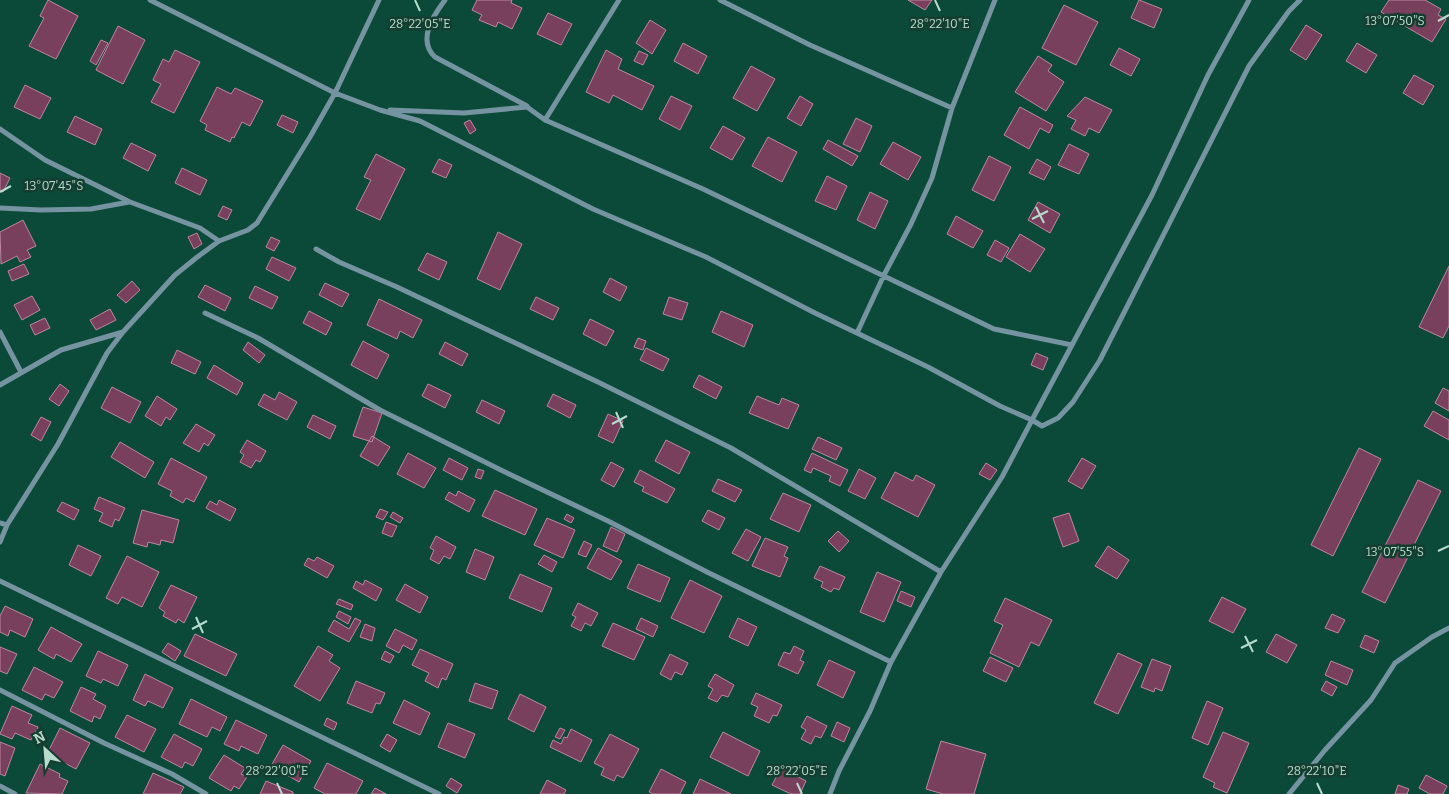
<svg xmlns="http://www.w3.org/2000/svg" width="1449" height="794" font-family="Bitter,serif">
  <rect width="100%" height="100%" fill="#0b4a39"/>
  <path fill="#78405d" stroke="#c284a2" d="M48,0l30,16 -22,43 -27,-13 15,-28 -4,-2z
    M477,0h35l-1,3 11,5 -10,21 -14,-7 -2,5 -17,-7 3,-5 -10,-5z
    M908,0h24l-7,10z
    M1139,0l23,9 -8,19 -23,-10z
    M1389,0h36l16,9 -3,6 8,4 -14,23 -51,-30z
    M1064,5l34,17 -22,43 -34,-17z
    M548,13l24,11 -11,21 -24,-11z
    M650,20l16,10 -14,24 -16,-11z
    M1306,25l16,10 -16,25 -16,-10z
    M118,26l27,14 -22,44 -27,-14z
    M101,40l7,3 -12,22 -6,-4z
    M683,43l24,13 -9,18 -24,-13z
    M1357,43l20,12 -11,18 -20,-12z
    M1119,48l21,11 -9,17 -21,-11z
    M175,50l25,12 -26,51 -23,-11 10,-18 -8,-4 10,-21 6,3z
    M606,50l16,9 -4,10 36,17 -12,24 -29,-15 -4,8 -23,-11z
    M639,51l9,4 -5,10 -9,-4z
    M1038,56l14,9 -4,6 16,11 -18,29 -31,-19z
    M751,66l24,13 -18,32 -24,-13z
    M1414,75l20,11 -11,19 -20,-12z
    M25,85l26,13 -11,21 -26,-12z
    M217,87l14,7 4,-6 28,13 -13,25 -8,-4 -8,16 -2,-1 -2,5 -25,-12 2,-5 -7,-4z
    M671,96l21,10 -12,24 -21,-11z
    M800,96l13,8 -12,22 -14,-8z
    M1085,97l27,13 -13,23 -10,-5 -4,8 -14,-7 5,-9 -9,-4z
    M1020,107l33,18 -4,8 -9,-5 -11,21 -25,-14z
    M282,115l16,7 -5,11 -16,-8z
    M75,116l27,13 -7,16 -28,-13z
    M856,118l16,8 -12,26 -17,-8z
    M470,120l6,10 -6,4 -6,-11z
    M723,126l22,12 -13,22 -22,-12z
    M768,137l29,15 -15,30 -30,-16z
    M828,140l30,16 -6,10 -29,-17z
    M893,142l28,15 -13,23 -28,-16z
    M131,143l25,12 -8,16 -25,-13z
    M1069,144l20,10 -10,20 -21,-9z
    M376,154l29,15 -25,51 -24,-11 15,-29 -7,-3z
    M989,156l22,11 -17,34 -22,-11z
    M439,159l13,6 -6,13 -14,-6z
    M1037,159l14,8 -7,13 -15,-7z
    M182,168l25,12 -7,15 -25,-12z
    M0,173l10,5 -7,14 -3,-1z
    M827,176l20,10 -11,24 -21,-9z
    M870,192l18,9 -13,28 -18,-9z
    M1038,202l22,12 -10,19 -22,-13z
    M223,206l9,4 -5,10 -9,-4z
    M956,216l27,15 -10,17 -26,-14z
    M23,220l13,26 -9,4 4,7 -11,5 -3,-6 -16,8 -1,-32z
    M498,232l24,12 -22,46 -23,-11z
    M197,233l5,11 -8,5 -6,-12z
    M1020,234l25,15 -15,23 -24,-15z
    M271,237l9,4 -6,10 -8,-4z
    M995,240l14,8 -8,14 -14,-7z
    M427,253l20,9 -8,18 -21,-10z
    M272,257l24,11 -7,13 -23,-12z
    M24,264l5,10 -17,7 -4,-10z
    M1449,266v60l-6,12 -24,-11z
    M610,278l17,9 -7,14 -17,-9z
    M132,281l8,9 -14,13 -9,-8z
    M325,283l24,11 -7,13 -23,-12z
    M205,285l26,13 -6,13 -27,-14z
    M255,286l23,11 -6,12 -23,-11z
    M32,296l8,14 -18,10 -8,-15z
    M536,297l23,11 -6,12 -23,-11z
    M669,297l19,6 -6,17 -19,-6z
    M379,299l43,21 -9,18 -13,-7 -3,8 -30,-14z
    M110,309l6,11 -20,10 -6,-10z
    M309,311l23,12 -6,12 -23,-12z
    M721,311l32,14 -9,22 -32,-15z
    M45,318l5,10 -15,7 -5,-10z
    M590,319l24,12 -8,15 -23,-12z
    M638,338l8,3 -3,9 -9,-3z
    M363,341l26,14 -12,24 -26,-14z
    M248,342l17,13 -6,8 -16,-13z
    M445,342l23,12 -6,12 -23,-12z
    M646,348l23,11 -6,12 -23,-11z
    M177,350l24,12 -6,12 -24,-11z
    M1036,353l12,5 -5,12 -12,-5z
    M214,365l29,18 -6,12 -30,-17z
    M699,375l23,12 -6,12 -23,-12z
    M60,384l9,7 -10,15 -10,-7z
    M428,384l23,11 -6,13 -23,-12z
    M112,387l29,15 -11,21 -29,-15z
    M1443,388l6,3v20l-14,-8z
    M279,392l18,10 -10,18 -29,-15 6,-11 11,6z
    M553,394l23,11 -6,13 -23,-12z
    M157,396l20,13 -7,11 -4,-3 -5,9 -16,-10z
    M757,396l22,9 3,-7 17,7 -11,24 -39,-16z
    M482,400l23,11 -6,13 -23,-12z
    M363,407l19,6 -10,29 -19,-6z
    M1433,411l16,9v20l-25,-14z
    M608,414l15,7 -10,22 -15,-7z
    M313,415l23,11 -6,13 -23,-12z
    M41,417l10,5 -10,19 -10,-6z
    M196,424l19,11 -7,11 -4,-3 -5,9 -16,-9z
    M372,436l18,11 -12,19 -18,-10z
    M818,437l24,11 -6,12 -24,-11z
    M247,440l19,11 -6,11 -4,-2 -5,8 -11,-6 4,-7 -4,-3z
    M666,440l24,12 -11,22 -24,-13z
    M120,442l34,20 -9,16 -34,-21z
    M1359,448l22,11 -48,97 -22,-11z
    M408,453l28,15 -12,20 -27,-14z
    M812,453l36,17 -8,16 -11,-5 2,-5 -18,-8 -2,5 -7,-3z
    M171,458l36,19 -13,25 -8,-4 -3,5 -13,-7 2,-5 -14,-7z
    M449,458l19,10 -6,12 -19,-10z
    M1082,458l14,8 -14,23 -14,-8z
    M611,462l13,7 -10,18 -13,-7z
    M986,463l11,7 -7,10 -11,-6z
    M478,469l6,2 -3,8 -6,-2z
    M859,469l17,9 -11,21 -17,-8z
    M640,470l35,19 -8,14 -25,-12 2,-4 -10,-5z
    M895,472l18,9 3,-6 19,10 -17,32 -37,-19z
    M718,479l24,11 -7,12 -23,-11z
    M1418,480l23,11 -56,112 -23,-11z
    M495,490l42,19 -12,26 -43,-19z
    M458,491l17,9 -6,12 -24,-13 4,-7 7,4z
    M783,493l28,12 -12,27 -29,-13z
    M99,497l26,11 -6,13 -4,-2 -3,8 -13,-6 4,-8 -9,-4z
    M219,500l17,9 -6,12 -24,-13 4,-7 7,4z
    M62,502l17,8 -5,10 -17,-9z
    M380,509l8,3 -5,8 -7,-3z
    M142,510l37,10 -6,23 -12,-3 -1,5 -12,-3 -1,5 -14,-4z
    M708,510l17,8 -6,12 -17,-9z
    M393,512l10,6 -3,5 -10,-6z
    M1069,513l10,28 -16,6 -10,-29z
    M567,514l7,4 -3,5 -7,-4z
    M547,518l28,12 -12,28 -29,-13z
    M386,522l11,4 -5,11 -10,-4z
    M611,527l14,7 -8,18 -14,-6z
    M746,529l15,8 -13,24 -16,-8z
    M838,531l11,10 -10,11 -11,-11z
    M436,536l20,11 -6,12 -6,-3 -5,8 -9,-5 4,-9 -4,-2z
    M765,538l23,9 -4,9 4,2 -8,19 -28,-11z
    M584,541l8,4 -6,12 -8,-3z
    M78,545l23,11 -10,20 -22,-11z
    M1108,546l21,14 -12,19 -22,-13z
    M598,548l24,13 -11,19 -24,-12z
    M475,549l19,8 -9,23 -19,-8z
    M544,555l13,7 -5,10 -14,-8z
    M127,556l32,16 -17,35 -20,-10 -4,7 -12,-6z
    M317,557l17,9 -7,12 -23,-13 4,-7 6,3z
    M638,564l32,14 -10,24 -33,-14z
    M820,566l25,11 -6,13 -5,-2 -3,4 -10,-5 2,-5 -9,-4z
    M877,572l24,10 -17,40 -24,-10z
    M520,574l32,14 -10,24 -33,-14z
    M365,580l17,9 -6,12 -23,-13 3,-7 7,4z
    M690,580l32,16 -18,37 -33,-15z
    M405,584l23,13 -8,16 -24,-13z
    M171,585l26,12 -13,26 -6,-4 -2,4 -13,-7 2,-4 -6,-4z
    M901,591l14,6 -4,10 -14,-6z
    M1222,597l24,12 -13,24 -24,-12z
    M1005,598l47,22 -13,26 -8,-4 -12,25 -29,-14 13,-28 -9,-4z
    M339,599l14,6 -2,5 -15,-6z
    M578,603l20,10 -7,13 -6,-3 -4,8 -10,-5 5,-9 -4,-2z
    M5,606l28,13 -8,18 -15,-7 -2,6 -8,-4v-16z
    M339,611l12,6 -3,7 -12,-7z
    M1332,614l13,6 -7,13 -13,-5z
    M355,618l6,3 -12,21 -21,-11 6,-11 15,9z
    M641,618l17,8 -5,11 -17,-8z
    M738,618l19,9 -9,19 -19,-9z
    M613,623l32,14 -11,23 -32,-14z
    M365,624l10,4 -3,13 -12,-4z
    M51,627l31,17 -11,18 -15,-8 -2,5 -16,-9z
    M395,629l22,11 -5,10 -9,-5 -4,8 -13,-7z
    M195,634l42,20 -11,22 -42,-20z
    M1276,634l21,11 -10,18 -21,-11z
    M1365,635l14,6 -5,12 -14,-6z
    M168,643l13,8 -6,10 -13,-9z
    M318,646l15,9 -4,6 11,7 -20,33 -26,-15z
    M794,646l10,5 -4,9 4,2 -6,12 -20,-9 6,-13 6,2z
    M0,647l17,7 -10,20 -7,-3z
    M420,649l33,15 -7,16 -4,-2 -4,10 -13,-7 4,-8 -17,-8z
    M98,651l30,14 -10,21 -15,-7 -2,4 -15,-7z
    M385,651l9,5 -4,7 -9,-4z
    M1118,653l24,11 -24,50 -24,-11z
    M670,654l18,9 -6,12 -7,-3 -4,8 -11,-6z
    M990,657l23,11 -7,14 -23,-11z
    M1152,659l19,7 -9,25 -7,-3 -1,4 -13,-5z
    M829,660l26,12 -12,26 -26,-13z
    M1331,661l22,9 -6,15 -22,-10z
    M34,667l29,15 -9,16 -9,-4 -3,6 -20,-10z
    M145,674l28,14 -10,20 -15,-7 -3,5 -12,-6z
    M715,674l19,11 -6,12 -6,-2 -5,7 -9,-4 5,-9 -5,-3z
    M356,681l29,12 -5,11 -4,-1 -4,10 -25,-10z
    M1326,681l11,6 -5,9 -11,-6z
    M475,683l23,8 -6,18 -23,-8z
    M81,687l15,7 -3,5 13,7 -6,13 -6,-3 -2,6 -22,-11z
    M756,693l26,12 -5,11 -4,-1 -4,8 -15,-7 4,-9 -7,-3z
    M520,694l26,13 -12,25 -26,-13z
    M191,699l36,18 -7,14 -8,-4 -5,10 -28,-13z
    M404,700l26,13 -10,22 -27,-12z
    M1207,701l16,7 -15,37 -16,-7z
    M12,706l20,9 -4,8 10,4 -7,13 -16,-7 -3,6 -12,-5z
    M127,715l29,14 -12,23 -29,-15z
    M807,716l20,10 -6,12 -6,-2 -4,8 -10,-5 5,-9 -5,-3z
    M327,718l10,5 -3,7 -10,-5z
    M236,720l31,15 -9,19 -17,-8 -2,5 -15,-7z
    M837,722l13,6 -6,14 -13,-6z
    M448,723l27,11 -10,24 -27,-11z
    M60,728l30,15 -14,26 -29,-15z
    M560,728l5,2 -5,9 -5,-2z
    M571,729l21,11 -11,22 -31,-15 3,-7 8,4 3,-7 3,1z
    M723,732l37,19 -12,25 -38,-19z
    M1223,732l26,11 -22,50 -14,-6 2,-4 -12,-6z
    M174,734l28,15 -9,17 -8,-4 -3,6 -21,-11z
    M387,734l10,6 -7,12 -10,-6z
    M610,734l29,15 -16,29 -6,-3 -3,6 -13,-6 3,-7 -10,-5z
    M941,741l45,13 -12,40h-31l-17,-5z
    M0,742l15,6 -10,28 -5,-2z
    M283,745l28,16 -12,21 -28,-16z
    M224,755l21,13 -4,6 6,3 -8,12 -5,-3 -3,5 -22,-13z
    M327,763l36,18 -7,13h-31l-11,-6z
    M40,764l20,10 -1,3 9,4 -6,13 -36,-1z
    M781,768l25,13 -6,13h-9l-19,-9z
    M661,769l25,13 -6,12h-27l-4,-2z
    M153,773l31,14 -4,7h-37z
    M1426,775l21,11 -4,8h-13l-11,-6z
    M451,778l11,7 -5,8 -11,-7z
    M700,779l31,15h-38z
    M547,780l19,10 -2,4h-24z
    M266,781l27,11v2h-33z
    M1398,785l11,4 -2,5h-12z
    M375,788l11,6h-15z"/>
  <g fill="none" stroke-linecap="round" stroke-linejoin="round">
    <path stroke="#7693a1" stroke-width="5" d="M150,0l185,93 45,17 40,11 173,88 113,48 109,56 113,54 72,39 32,14 120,-225 56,-120 41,-75
      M445,0c-12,16 -28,40 -10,57l92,49
      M720,0l90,45 142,63
      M390,110l74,3 63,-6 18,13 158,69 291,140 78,16
      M545,120l74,-120
      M0,129l45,31 85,42 70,26 19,13
      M0,208l41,2 50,-1 38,-7
      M316,249l23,13 58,25 203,96 131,65 210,124
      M205,313l53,25 122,72 127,63 101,48 99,51 184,90
      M0,332l21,40
      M857,333l27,-58 27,-51 21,-46 20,-70 43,-108
      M0,385l61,-35 62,-18
      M0,523l7,2 51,-81 49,-91 16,-21 52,-57 21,-17 23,-17 29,-11 9,-7 53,-86 25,-44 44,-93
      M0,542l7,-17
      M0,581l439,213
      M0,690l104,53 68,31 34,20
      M0,786l15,8
      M830,794l9,-23 31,-60 21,-49 50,-90 61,-95 30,-57 10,6 16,-8 15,-16 27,-42 149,-294 40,-55 11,-11
      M1289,794l36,-44 46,-50 24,-37 37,-26 17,-9"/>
  </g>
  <path fill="none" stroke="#b7dbcd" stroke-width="2" d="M415,0l5,11M935,0l5,11M1438,21l11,-6M0,192l11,-6M1036,207l8,16M1032,219l16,-8M616,412l7,16M612,424l15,-8M1438,551l11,-5M196,617l7,16M192,629l15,-8M1245,636l8,16M1241,648l16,-8M277,783l5,11M797,783l5,11M1317,783l5,11"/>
  <g font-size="12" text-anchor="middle" fill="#b7dbcd" stroke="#153d30" stroke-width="5" stroke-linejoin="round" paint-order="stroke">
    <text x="1395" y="25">13°07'50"S</text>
    <text x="420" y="28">28°22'05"E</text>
    <text x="940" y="28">28°22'10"E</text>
    <text x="54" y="190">13°07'45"S</text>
    <text x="1395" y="556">13°07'55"S</text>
    <text x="277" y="775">28°22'00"E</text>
    <text x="797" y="775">28°22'05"E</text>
    <text x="1317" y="775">28°22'10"E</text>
  </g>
  <g transform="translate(45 749) rotate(334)" stroke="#153d30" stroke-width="4" paint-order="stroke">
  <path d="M0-4L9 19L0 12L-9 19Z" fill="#b7dbcd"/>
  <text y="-8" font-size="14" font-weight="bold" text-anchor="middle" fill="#b7dbcd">N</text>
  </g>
</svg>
